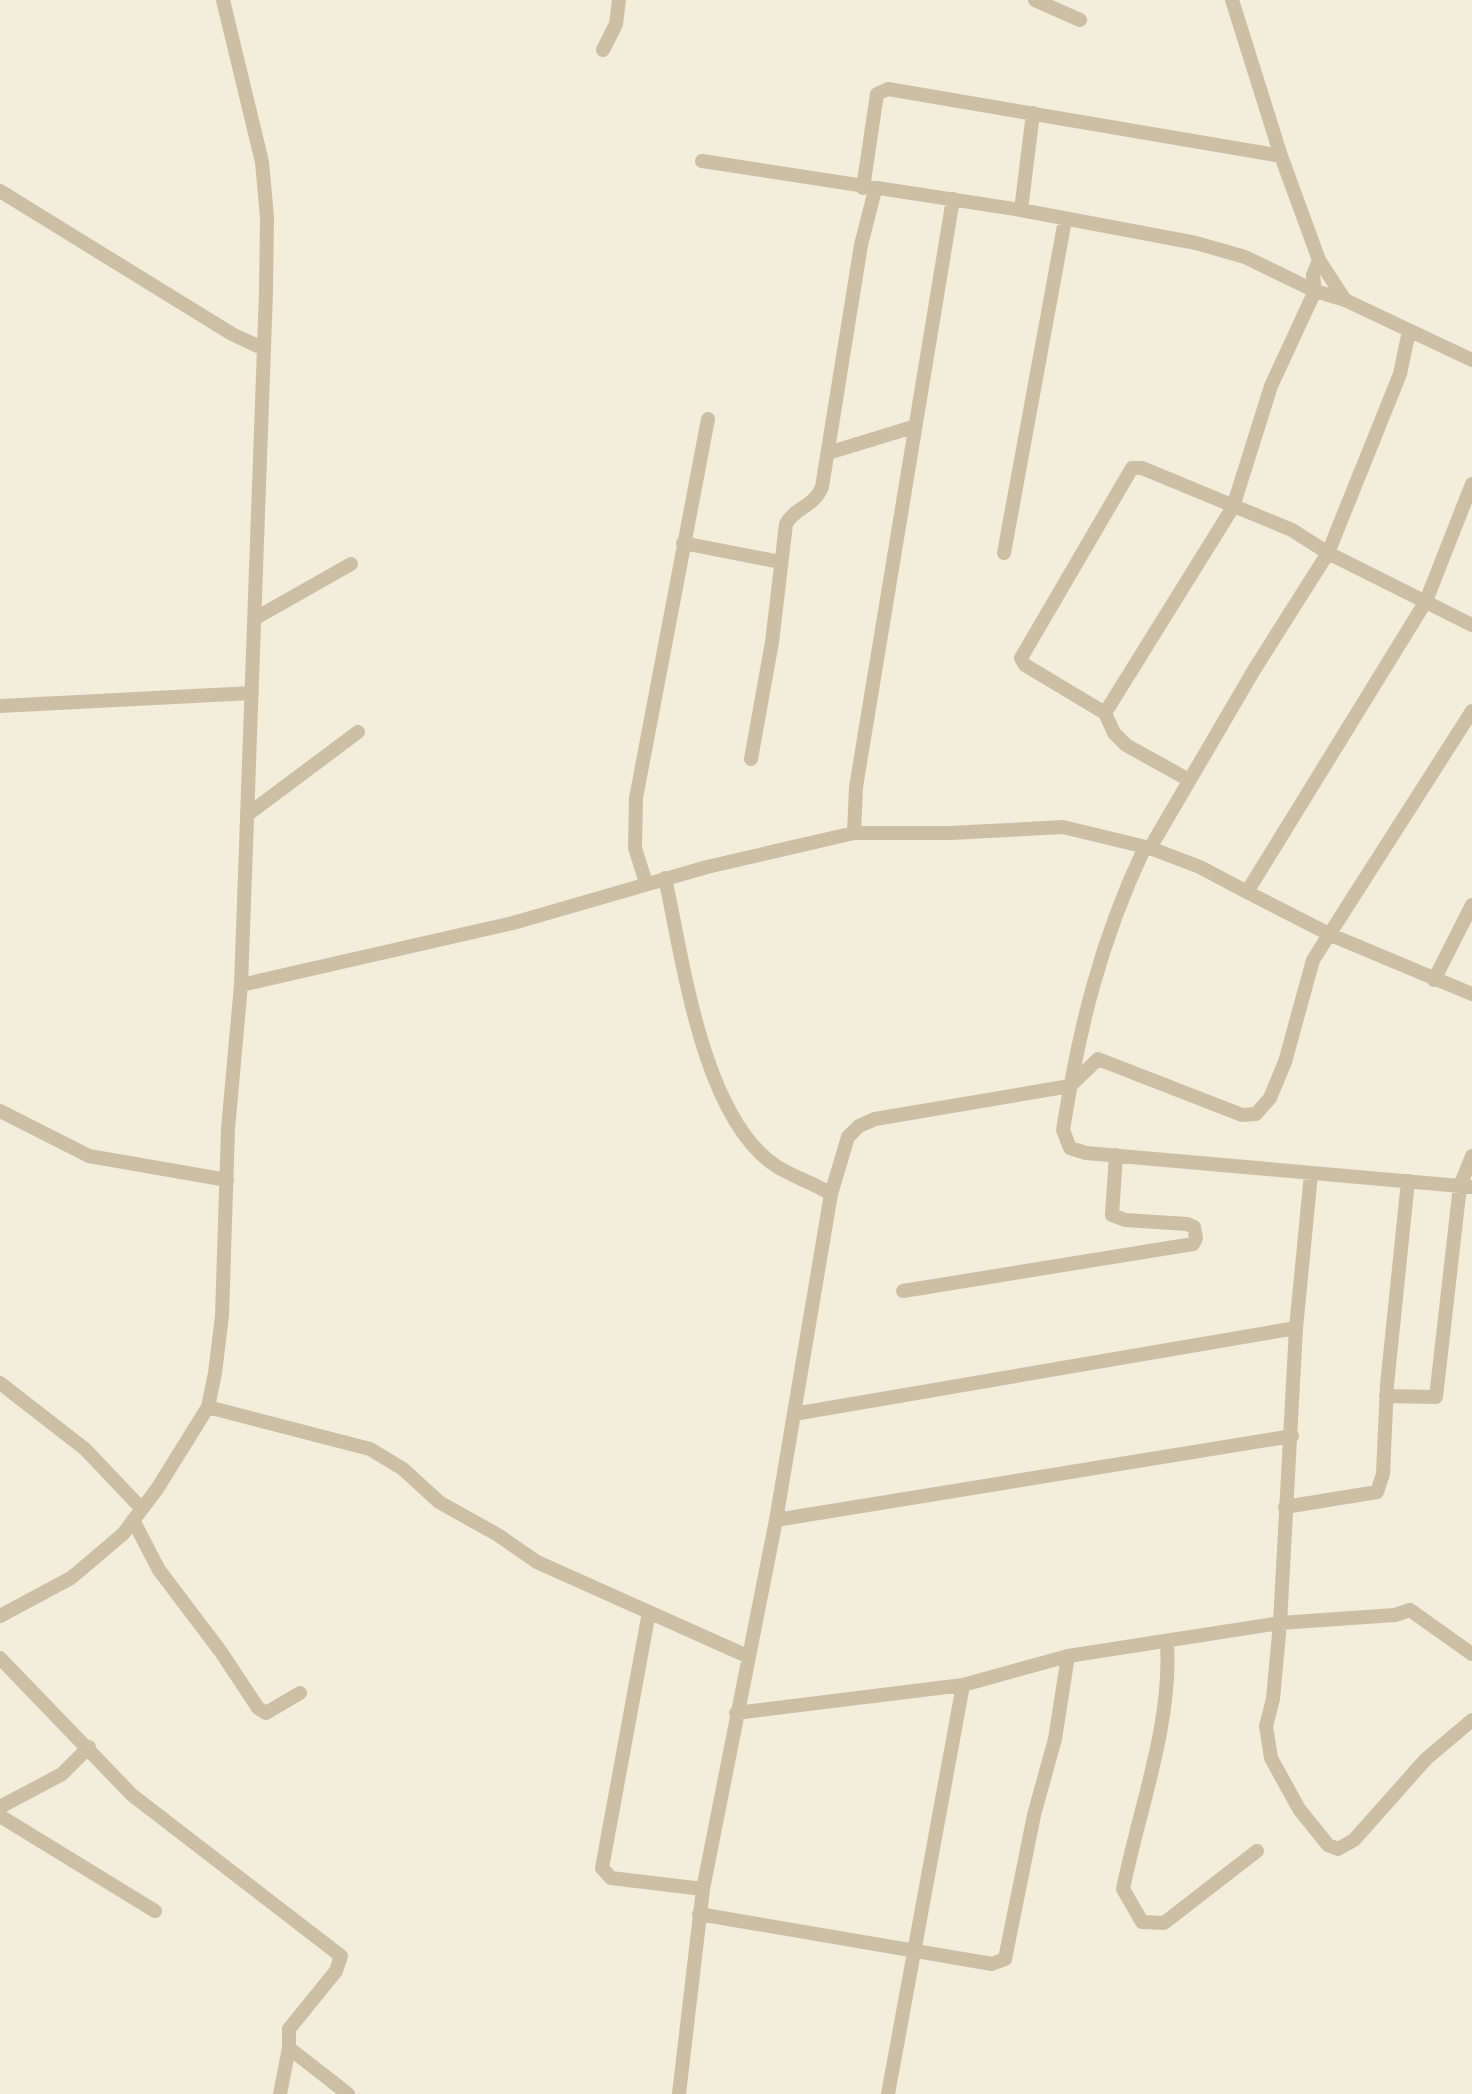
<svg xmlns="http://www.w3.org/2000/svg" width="1472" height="2094" font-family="Overpass,sans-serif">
  <rect width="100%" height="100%" fill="#f3eddb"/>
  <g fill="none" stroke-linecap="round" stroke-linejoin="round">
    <path stroke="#ccbfa6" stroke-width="14" d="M1035,0l45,20
      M603,50l13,-26 3,-24
      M702,161l319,49 175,33 49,14 70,34 30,9 127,60
      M863,188l14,-94 11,-5 393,67
      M0,191l232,143 32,15
      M1021,210l12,-97
      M1319,260l26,40
      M828,453l85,-26
      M683,543l97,19
      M1004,553l61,-333
      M254,619l97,-55
      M0,706l252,-13
      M1105,713l128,-206 38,-121 44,-95 -2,-16 6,-15 -38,-104 -49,-156
      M751,759l21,-117 14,-118c9,-17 28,-17 36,-37l39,-242 14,-55
      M1189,780l-63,-35 -12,-12 -9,-20 -80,-48 -4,-7 111,-190h10l150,62 36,23 144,72
      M247,815l111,-83
      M854,833l2,-46 97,-588
      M1150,848l104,-178 74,-117 72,-179 9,-43
      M1144,849c-44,93 -65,180 -81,281l7,18 16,5 386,34
      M665,878c18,81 37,239 111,288 17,11 38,17 55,28
      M646,883l-11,-35 1,-50 72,-379
      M1247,892l84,43 141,59
      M1434,980l38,-75
      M241,985l272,-62 194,-56 147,-34h96l113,-6 87,21 50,19 47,25 179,-291 46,-117
      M0,1111l89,45 138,24
      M1311,1174l-15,154 -16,295 -7,76 -7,27 5,32 28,51 29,36 10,4 16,-9 72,-81 46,-39
      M903,1291l290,-47 3,-6 -2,-11 -7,-3 -62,-4 -13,-5 4,-60
      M0,1383l85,66 57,60
      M1386,1396l50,1 24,-211 12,-30
      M208,1407l162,42 33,20 36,33 59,33 39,27 210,94
      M794,1414l502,-86
      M1285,1507l92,-15 6,-18 4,-89 21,-204
      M133,1520l26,50 62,82 37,56 8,5 34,-20
      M776,1520l516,-84
      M649,1612l-47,256 9,10 92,11
      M0,1616l71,-38 52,-44 34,-45 51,-82 7,-34 7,-57 6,-187 13,-144 25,-693 1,-75 -5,-55 -39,-162
      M1167,1643c5,82 -28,166 -44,246l19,33 22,1 93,-72
      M0,1658l132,137 209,161 -5,15 -47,58v19l-9,46
      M736,1713l227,-28 105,-29 212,-33 115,-8 15,-5 62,44
      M0,1807l62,-33 27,-27
      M0,1816l155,95
      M699,1914l293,50 13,-5 29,-144 21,-76 13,-83
      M289,2048l59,46
      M679,2094l24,-205 73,-369 55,-326 17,-57 11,-11 16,-7 195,-33 28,-27 144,56 14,-1 14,-16 15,-36 28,-102 159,-249
      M888,2094l75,-409"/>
  </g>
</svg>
